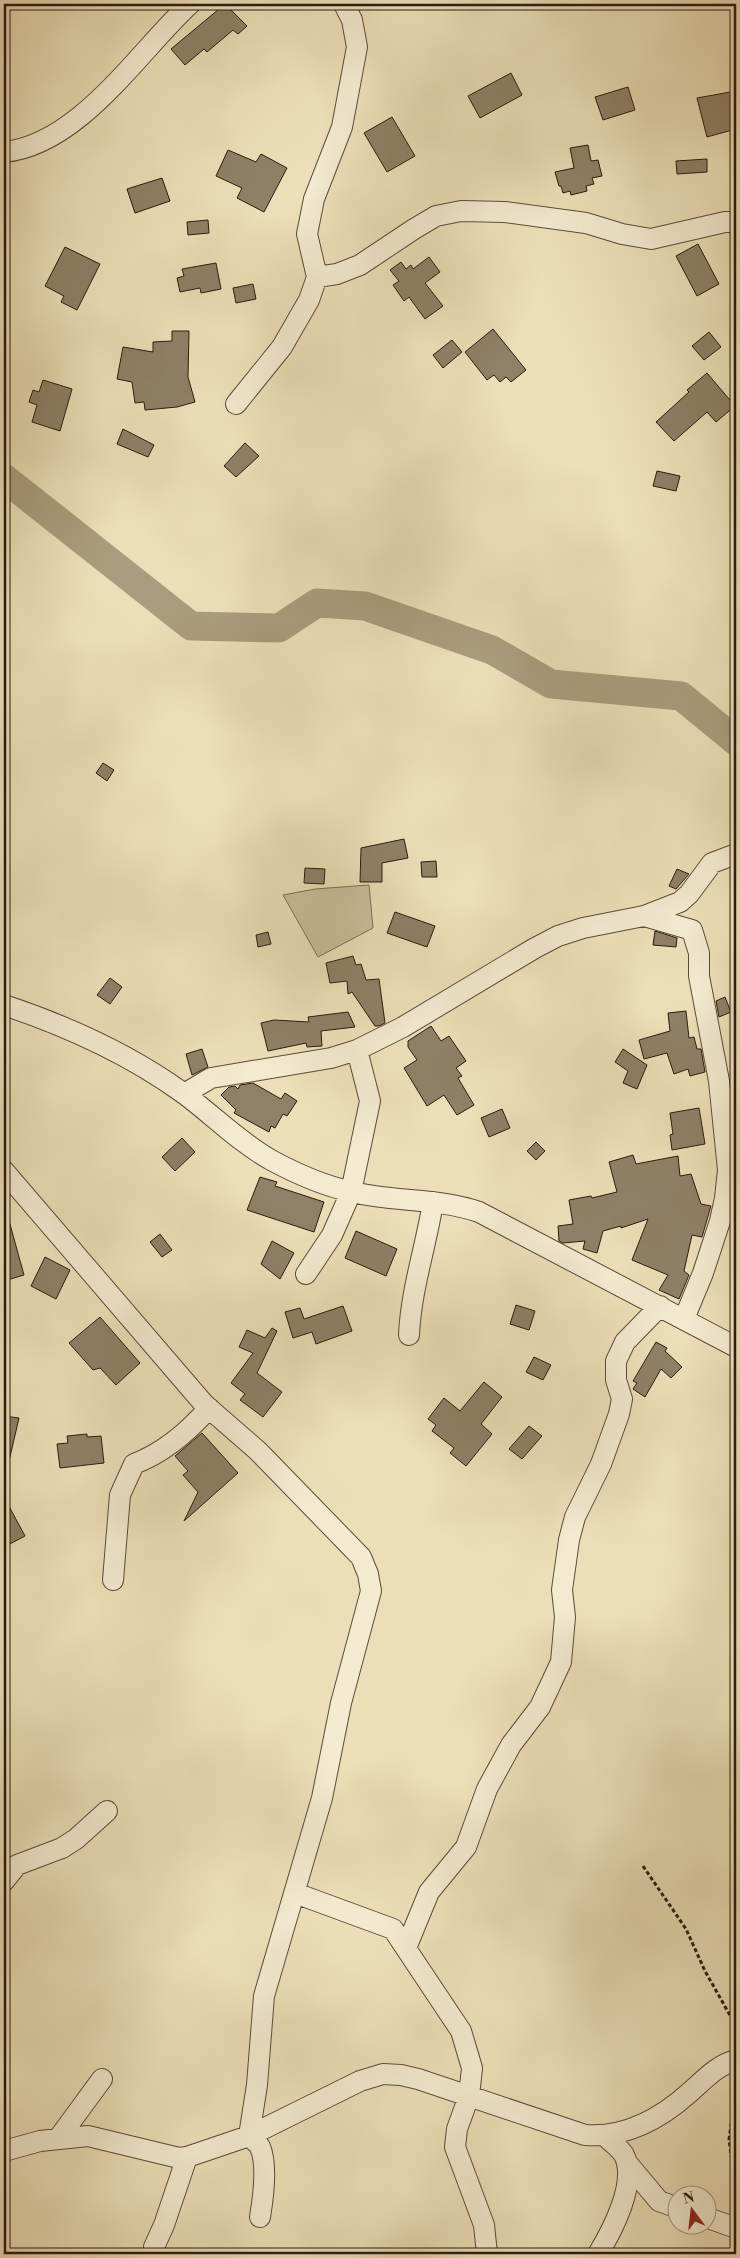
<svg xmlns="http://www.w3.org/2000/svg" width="740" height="2258" font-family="'Libre Bodoni',serif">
  <rect width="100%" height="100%" fill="#ecdfb7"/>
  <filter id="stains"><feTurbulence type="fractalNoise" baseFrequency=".004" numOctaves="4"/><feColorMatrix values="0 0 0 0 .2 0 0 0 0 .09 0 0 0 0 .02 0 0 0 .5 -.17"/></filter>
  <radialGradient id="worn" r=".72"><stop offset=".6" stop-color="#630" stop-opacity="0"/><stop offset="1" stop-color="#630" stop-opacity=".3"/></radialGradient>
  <path fill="#cbbe9b" stroke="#7b6c56" d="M369,885l4,43 -55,29 -35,-62 32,-6z"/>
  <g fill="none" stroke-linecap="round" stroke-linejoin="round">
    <path stroke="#aa9c7e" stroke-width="29" d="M4,478l187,148 88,2 38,-25 48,3 127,44 59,34 130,12 55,45"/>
  </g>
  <path fill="#8f8067" stroke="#2b1a10" d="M225,4l22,22 -9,8 -5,-4 -26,22 -3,-3 -19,16 -14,-16z
    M511,73l11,22 -42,23 -12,-22z
    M628,87l7,23 -32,10 -8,-23z
    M736,91v38l-29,8 -10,-39z
    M392,117l23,39 -28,16 -23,-39z
    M588,145l3,16 7,-1 4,16 -10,2 2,6 -8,2 1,5 -16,4 -1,-4 -7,2 -2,-7h-2l-4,-14 19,-4 -4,-20z
    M228,150l28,12 5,-8 26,14 -23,44 -27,-14 5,-10 -26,-12z
    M707,159v13l-30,2 -1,-13z
    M162,178l8,23 -35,12 -8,-24z
    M208,220l1,13 -21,2 -1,-13z
    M698,244l21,40 -22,12 -21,-40z
    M65,247l35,17 -23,46 -16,-8 3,-6 -19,-10z
    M429,257l11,15 -15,11 18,23 -18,13 -16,-22 -5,4 -11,-16 6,-4 -9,-11 11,-8 5,7 5,-4 2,4z
    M216,263l5,26 -20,4 -1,-5 -20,4 -3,-14 7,-2 -2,-7z
    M253,284l3,15 -20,4 -3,-15z
    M493,329l33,41 -15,12 -5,-5 -6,5 -6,-7 -7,5 -22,-28z
    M172,331h17l-1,46 7,25 -18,5 -32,3 -1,-8 -9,1 -3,-21 -15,-3 6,-32 30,5v-10l19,-1z
    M709,332l12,15 -17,13 -12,-14z
    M452,340l10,12 -19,16 -10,-13z
    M707,373l28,33 -19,16 -9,-10 -33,29 -18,-19 33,-30 -2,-2z
    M43,380l29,9 -12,42 -28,-9 5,-17 -8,-3 4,-12 6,2z
    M123,429l31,16 -6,12 -31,-13z
    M245,443l14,13 -23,21 -12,-11z
    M657,471l23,5 -4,15 -23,-5z
    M103,763l11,7 -7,11 -11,-8z
    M404,839l4,19 -26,5v19h-22l1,-34z
    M436,861l1,16h-15l-1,-15z
    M305,868l20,1 -1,15 -20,-1z
    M677,869l12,5 -13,15 -7,-3z
    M395,912l40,14 -8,21 -40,-14z
    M655,931l22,7 -1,9 -23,-2z
    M268,932l3,12 -13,3 -2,-12z
    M353,956l3,9 5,-1 5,16 13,-1 6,44 -6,3h-4l-23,-34 -4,2 -1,-13 -17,2 -4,-20z
    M110,978l12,9 -12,17 -13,-9z
    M725,997l6,15 -12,5 -3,-16z
    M686,1011l3,27 5,-1 3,12h4l4,23 -15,4 -2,-7 -14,5 -7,-21 -23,6 -5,-19 31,-9 -2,-18z
    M348,1012l7,15 -34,4 1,15 -15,1 -1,-4 -38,8 -7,-28 13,-3 35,2 -1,-5z
    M431,1026l10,15 8,-5 17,25 -10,7 6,8 -4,2 16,27 -17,10 -13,-20 -17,11 -23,-38 13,-8 -9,-13v-6z
    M202,1049l6,18 -16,8 -6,-21z
    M623,1049l24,16 -10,24 -14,-6 5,-12 -13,-9z
    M253,1083l28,16 4,-6 12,8 -10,15 -4,-2 -8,14 -4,-2 -2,6 -35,-19 2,-3 -15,-15 8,-8 6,-1 3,3 2,-4z
    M699,1108l6,36 -33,6 -2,-15 3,-1 -3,-21z
    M502,1109l8,19 -21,9 -8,-19z
    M182,1138l13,14 -20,19 -13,-14z
    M536,1142l9,9 -9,9 -9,-9z
    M633,1155l3,9 42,-8 2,20 11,-2 10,30 10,2 -9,31 -10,-2 -8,36 5,4 -10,24 -20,-9 9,-15 -36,-15 16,-41 -27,9v-2l-18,5 -6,22 -14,-4 2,-8 -22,2 -4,-2 -1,-15 15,-2 -4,-24 22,-4 1,2 25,-6 -8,-30z
    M260,1177l17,5 -2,4 49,16 -10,30 -67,-22z
    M4,1217h4l16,58 -20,6z
    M356,1231l41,18 -11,27 -41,-18z
    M160,1234l12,16 -10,7 -12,-15z
    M272,1241l22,12 -14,26 -19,-15z
    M45,1257l25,13 -14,29 -25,-13z
    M516,1305l19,6 -6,19 -19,-6z
    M343,1306l9,25 -36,13 -4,-12 -19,6 -8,-26 15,-4 4,11z
    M100,1317l40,46 -24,22 -16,-17 -7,2 -24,-27z
    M272,1328l5,3 -20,42 25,19 -19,25 -23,-17 5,-6 -14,-11 22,-30 -14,-6 8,-17 18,8z
    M656,1342l11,6 -2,3 17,16 -11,11 -10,-9 -16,28 -12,-8 4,-6 -4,-2z
    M534,1357l17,8 -8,15 -17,-8z
    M484,1382l18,15 -21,27 11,10 -26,32 -16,-13 4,-5 -22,-17 4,-6 -8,-6 16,-21 16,13z
    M4,1416l15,2 -10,43h-5z
    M529,1426l13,10 -20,23 -13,-10z
    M202,1433l36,40 -54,48 14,-29 -15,-17 5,-4 -13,-15z
    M87,1434v3l14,-1 3,27 -44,5 -3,-24 11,-1 -1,-7z
    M4,1497l21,39 -21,11z"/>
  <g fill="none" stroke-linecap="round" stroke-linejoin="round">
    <defs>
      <path id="street" d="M4,152c75,-7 134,-100 186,-148
        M317,277l20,-3 23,-9 54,-36 22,-13 25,-5 44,1 81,11 36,11 29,5 74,-17h11
        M236,404l46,-57 27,-47 8,-23 -10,-43 7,-35 28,-72 15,-80 -5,-27 -8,-16
        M644,916l48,14 7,23v23l20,105 9,89 -3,28 -5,23 -17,52 -19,46
        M4,1005c63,21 125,49 179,88 30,22 56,49 88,67 24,13 54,26 81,32 42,10 86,6 127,20l257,135
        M184,1094l27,-16 120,-20 26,-8 46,-23 132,-79 23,-12 25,-8 61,-12 36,-14 9,-8 23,-31 24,-9
        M4,1171l200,233 54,47 103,106 7,17 3,17 -30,112 -19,95 -58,198 -7,89 -8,51c3,3 9,7 11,11 8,18 3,52 0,70
        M306,1274l26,-39 19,-43 19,-91 -13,-51
        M409,1335c2,-46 17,-88 24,-133
        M113,1580l7,-85 14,-31c29,-11 54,-32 75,-56
        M4,1881l13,-16 45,-17 14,-9 31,-28
        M295,1893l98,36 68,102 11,37 -3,28 -12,33 -2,18 29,78 3,29
        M406,1948l23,-56 37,-45 21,-58 24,-44 29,-38 21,-45 4,-45 -3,-27 7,-50 6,-23 26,-53 18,-50 3,-15 -6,-19v-19l9,-19 35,-36
        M58,2139l44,-60
        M4,2151l36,-10 48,-5 91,22 8,-1 62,-21 111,-55 23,-7 18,1 17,4 167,56c40,3 75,-16 104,-42 15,-13 28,-28 47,-33
        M628,2164l31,37 19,7
        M708,2218l28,10
        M154,2254v-7l10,-22 23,-68
        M598,2254c14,-23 40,-72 26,-99 -4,-7 -13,-13 -19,-19"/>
    </defs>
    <use href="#street" stroke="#5b4b3a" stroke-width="22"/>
    <path stroke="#2b1a10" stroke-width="3" stroke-dasharray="4 2.5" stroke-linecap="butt" d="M643,1866l43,63 19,42 31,55
      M736,2091l-7,48 7,53"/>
    <use href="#street" stroke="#f3ead0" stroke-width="20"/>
  </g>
  <rect width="740" height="2258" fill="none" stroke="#ecdfb7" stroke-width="20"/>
  <rect x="5" y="5" width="730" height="2248" fill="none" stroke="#2b1a10" stroke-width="2.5"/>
  <rect x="10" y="10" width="720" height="2238" fill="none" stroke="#2b1a10"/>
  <g transform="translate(692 2210) rotate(345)"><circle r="24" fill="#f3ead0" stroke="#a39783"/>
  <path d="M0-4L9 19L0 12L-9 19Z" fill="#8f2418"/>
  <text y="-8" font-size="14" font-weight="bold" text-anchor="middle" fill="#2b1a10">N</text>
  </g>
  <rect width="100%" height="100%" filter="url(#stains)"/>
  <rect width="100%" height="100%" fill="url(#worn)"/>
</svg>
